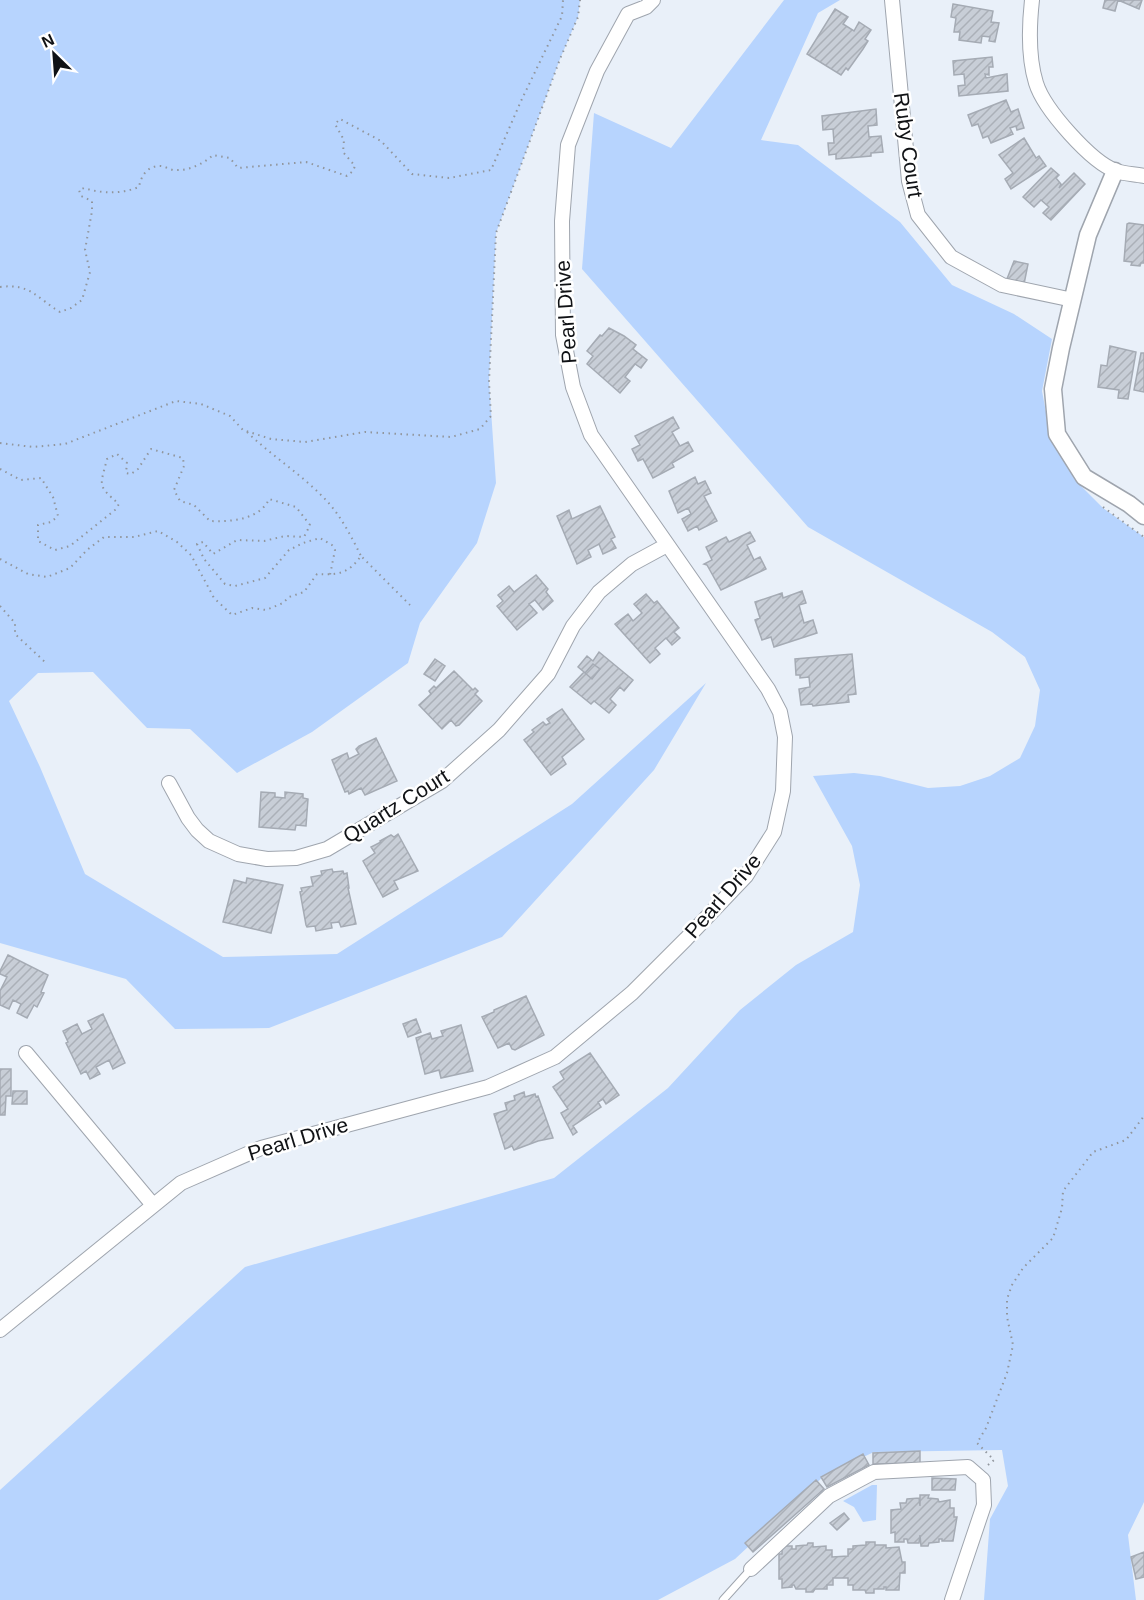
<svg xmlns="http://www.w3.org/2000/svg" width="1144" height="1600" font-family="Arial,sans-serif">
  <defs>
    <pattern id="building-hatch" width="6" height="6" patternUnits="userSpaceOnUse" patternTransform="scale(1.5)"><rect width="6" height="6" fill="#c8ced7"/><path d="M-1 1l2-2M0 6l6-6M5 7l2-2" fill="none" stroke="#abb0b8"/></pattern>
  </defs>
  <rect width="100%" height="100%" fill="#e9f0f9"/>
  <path fill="#b7d4fe" d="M0,0h580l-2,17 -18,42 -64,174 -7,148 7,102 -19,60 -57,80 -12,40 -96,69 -75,41 -47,-44 -43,-1 -54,-56 -55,1 -29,28 31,66 45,107 138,83 114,-3 235,-150 134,-121 -52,87 -152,167 -233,91 -94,1 -49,-50 -126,-36z
    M784,0h56l-22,13 -57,127 37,5 102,77 52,63 62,29 38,25 -10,52 9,48 24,41 28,28 41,29v965l-16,33 8,65h-152l6,-81 18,-33 -6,-36 -128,2 -49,23 -90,84 -77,41h-658v-110l245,-223 309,-89 114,-90 72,-78 56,-45 57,-33 7,-47 -8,-39 -39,-70 41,-3 26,3 48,12 32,-2 30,-10 30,-18 15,-32 5,-36 -15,-33 -33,-25 -184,-105 -226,-258 12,-156 77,35z
    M872,1485h5l-1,35 -13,2 -9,-15 -11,-6z"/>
  <path fill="url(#building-hatch)" stroke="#a5abb4" stroke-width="1.5" fill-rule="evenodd" d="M1105,0h37l-3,9 -21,-9 -3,11 -12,-3z
    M953,4l40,7 -2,11 8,1 -4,19 -6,-1 1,-4 -8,-1 -1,7 -22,-3 1,-8h-6l2,-14 -5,-1z
    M835,9l13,8 -5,7 11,7 5,-9 12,8 -6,9 3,2 -5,8 -15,21 -2,-2 -5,7 -34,-21z
    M992,57l1,10h-4v8l-4,-1 1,4 21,-4 1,17 -49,5 -1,-10 7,-1 -1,-11 -10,1 -1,-14z
    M1006,100l5,12 7,-3 6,19 -7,2 -1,-4 -6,2 3,6 -22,9 -3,-7 -5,2 -5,-14 -6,2 -4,-11z
    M876,109l1,16 -9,1 1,11 12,-1 2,16 -12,1v3l-35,3v-5l-7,1 -1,-12h6l-1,-14 -10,1 -1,-14z
    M1024,138l12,20 3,-2 7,10 -35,23 -6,-10 8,-6 -14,-18z
    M1051,168l8,7 -3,3 5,6 -2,4 15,-15 11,11 -34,36 -8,-7 6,-6 -8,-7 -7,7 -11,-10z
    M1129,223l15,2v38h-3l-1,3 -9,-1 1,-3 -8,-1 3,-37z
    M1014,261l14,3 -5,25 -18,-5z
    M609,328l15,8 12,9 -3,4 14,11 -6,8 -6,-4 -10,13 5,4 -10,12 -33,-29 6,-8 -6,-5 13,-16 2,1z
    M1110,346l26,6 -8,47 -10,-1 1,-8 -21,-3 3,-22 6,1z
    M1141,353h3v39l-10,-2z
    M673,417l6,11 -7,4 8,14 8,-4 5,9 -21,12 2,4 -21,11 -10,-19 -5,2 -6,-12 8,-4 -5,-9z
    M695,477l3,7 7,-3 6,12 -7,3 13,25 -18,9 -2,-4 -9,5 -6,-12 9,-5 -3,-6 -10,5 -9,-22z
    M600,506l15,31 -4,2 5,9 -13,6 -4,-10 -11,6 3,7 -14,7 -20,-48 12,-6 3,9z
    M750,532l5,9 -8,4 7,15 6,-3 6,12 -45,21 -14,-25 -3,-1 8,-4 -6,-13 20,-10 3,5z
    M536,575l12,14 -2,3 7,9 -10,9 -8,-10 -6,4 8,9 -20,17 -20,-24 6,-5 -5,-6 11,-9 5,6z
    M802,591l4,12 -7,2 5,18 9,-3 4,13 -43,14 -3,-10 -9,3 -7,-20 5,-2 -5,-16 27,-9 1,5z
    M646,594l8,9 3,-2 22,27 -5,4 6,6 -8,7 -6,-7 -11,10 5,6 -10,9 -35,-39 13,-10 5,7 9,-8 -8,-9z
    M599,652l34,28 -9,11 -4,-4 -10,12 6,6 -7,8 -15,-12 -3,3 -21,-17 14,-15 -6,-5 9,-11 6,5zM593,664l7,5 -8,10 -7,-6z
    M852,654l4,40 -8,1 1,7 -36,4 -1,-2 -11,1 -2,-16 11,-2 -1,-10 -9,1v-3h-4l-1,-16z
    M435,659l10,7 -10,15 -11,-7z
    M593,664l7,5 -8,10 -7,-6z
    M454,671l19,19 2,-2 3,3 -3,3 7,7 -23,24 -3,1 -5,-6 -9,9 -23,-24 12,-11 -2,-3 5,-5 2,2z
    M562,709l22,30 -22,18 4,7 -15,11 -27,-35 10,-8 -2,-2 11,-8 3,3 4,-2 -3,-4z
    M376,738l21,43 -32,14 -4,-7 -12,6 -1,-3 -3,1 -13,-32 15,-7 2,6 10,-5 -3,-5 3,-3z
    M261,792l14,1v4l10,1v-6l18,2v4l5,1 -2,27 -10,-1 -1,5 -36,-3z
    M398,834l20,37 -24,10 4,8 -15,8 -20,-36 12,-8 -4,-6 10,-5 -1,-1 11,-6 3,2z
    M332,869l1,3 10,-1 1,3 3,-1 2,15h-1l8,36 -15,3 -2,-5 -8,1 1,5 -16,3 -1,-5 -8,1 -1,-2 -6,-33 2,-1 -1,-3 12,-2 -2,-9 11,-2 -1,-4z
    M247,878l36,7 -12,48 -48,-11 11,-42 12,3z
    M8,955l40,20 -7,17 3,1 -7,14 -3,-2 -7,13 -10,-5 4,-9 -8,-4 -4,9 -9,-4v-14l7,-14 -7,-3v-3z
    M526,996l18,39 -29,15 -3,-1 -3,-6 -11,5 -16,-31 12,-5v-2z
    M103,1014l22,49 -12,6 -4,-9 -13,7 4,7 -10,5 -4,-8 -5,3 -15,-31 2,-1 -5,-11 14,-7 5,10 10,-5 -4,-8z
    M416,1019l5,13 -13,5 -5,-13z
    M461,1025l12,46 -32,7 -2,-8 -14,4 -9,-36 14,-5 2,6 11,-3 -2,-5z
    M590,1053l29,42 -13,9 -3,-5 -5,3 3,5 -28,19 4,6 -4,3 -12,-22 7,-4 -15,-22 11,-8 -4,-7z
    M0,1069h11v27h-5l-1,19h-5z
    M13,1091h14v13h-15z
    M524,1092l1,5 10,-3 1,3 2,-1 15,42 -15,3 -24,9 -2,-4 -7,3 -11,-35 13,-4 -2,-7 10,-3 -1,-4z
    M920,1451v12l-47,1v-11z
    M863,1454l6,11 -42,22 -6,-10z
    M932,1478l24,1 -1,11h-23z
    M816,1480l8,9 -71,63 -8,-9z
    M920,1495h9l-1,3 10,1 1,3 11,-2v8h4v9h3l-4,24h-11v-2h-3v3l-10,1 -1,3h-7l-1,-11 -1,8h-11l-1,-4h-3v3h-9v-10l-4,1v-23l10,-1 -1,-6h6l1,-4 12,-1 1,8z
    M844,1513l5,6 -12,11 -7,-7z
    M866,1542h9v3h11v3l13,-1 3,15h3v11h-5l-1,17h-13v-3h-2v2h-10v4h-8l-1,-3h-12v-5h-5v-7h-15v7h-6v4h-12l-2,3h-7v-3h-10l-2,-4h-2v2l-10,1v-9h-3v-25h3v-8h10v3h4v-3l11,-1 1,-2h5v4l13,-1v4h6v7l16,-1v-7h5v-3l13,-1z
    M1144,1552v25l-8,2 -5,-22z"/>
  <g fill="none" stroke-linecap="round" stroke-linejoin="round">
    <defs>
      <path id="service" d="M723,1600l28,-31"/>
      <path id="minor" d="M892,0l17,181 9,34 33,42 51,28 71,15
        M1032,0c-3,27 -4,57 4,83 8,26 55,79 80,88 9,3 19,3 28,5
        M169,783l19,35 9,12 12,11 29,13 29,5 29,-1 31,-9 115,-68 57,-51 49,-56 25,-48 26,-34 33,-28 35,-19
        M26,1053l127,152
        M0,1330l181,-147 80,-35 227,-61 67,-30 77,-64 54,-54 60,-63 28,-44 9,-41 2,-54 -5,-25 -12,-23 -177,-254 -18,-48 -10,-52 -1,-114 6,-76 29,-74 31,-57 18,-7 7,-7
        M751,1569l78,-73 45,-24 94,-5 15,13 1,25 -32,95"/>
      <path id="tertiary" d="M1115,171l-27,64 -27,113 -8,41 4,45 27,43 45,27 15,12"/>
    </defs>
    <use href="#service" stroke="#9fa5ae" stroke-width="9"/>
    <use href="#minor" stroke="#9fa5ae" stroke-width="16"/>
    <use href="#tertiary" stroke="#9fa5ae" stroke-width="19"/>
    <path stroke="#91969d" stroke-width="2" stroke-dasharray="1.5 4.5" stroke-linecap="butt" d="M0,287c30,-4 37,11 60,25l11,-4 11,-8 8,-28 -5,-22 7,-39v-10l-11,-5 -2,-6 5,-2c19,6 37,6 55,-1 2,-11 8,-21 21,-21 5,0 10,4 14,4 15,1 29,-6 39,-15l17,3 8,10 68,-6 41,14 6,-5 2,-5 -12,-14 1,-12 -9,-16 5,-5 41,22 31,33 37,4 42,-8 30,-69 41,-85 1,-16
      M247,432c25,24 54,42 77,66 16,16 27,38 37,58
      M0,443l33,4 32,-3 111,-43 25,3 29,12 13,14 28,9 34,3 60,-10 86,5 29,-8 11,-13 -2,-34 7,-149 64,-174 18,-42 2,-17
      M0,469l21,11 20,-2 12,19 5,19 -7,6 -13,3v16l17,9 15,-4 45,-36 4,-6c-22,-19 -19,-17 -12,-45l10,-5 10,9 -1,10 5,1 7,-5 13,-20 32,9 1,8 -10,24 6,11 14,4 16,16c19,1 50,-1 59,-22l27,8 14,18 -6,12 -19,-1 -21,5 -27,-1 -24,14 -10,-12 -6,2 7,15 21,25 10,2 30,-8 24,-28 14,-7 17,-5 12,7 3,5 -5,25
      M1103,507l41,30
      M0,559l28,15 19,3 23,-9 17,-18 17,-13h30l24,-6 19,11 14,13 23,43 18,17 20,-7 14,2 17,-7 6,-6 15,-5 13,-18c21,1 31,0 44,-18l49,49
      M0,606l15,17v11l30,28
      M988,1465l6,-5 -17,-17 9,-15 21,-55 6,-28 -6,-28v-18l5,-14 11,-17 30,-30 9,-30 1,-17 24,-31 6,-8 33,-12 18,-24"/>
    <use href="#service" stroke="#fff" stroke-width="7"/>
    <use href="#minor" stroke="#fff" stroke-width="14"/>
    <use href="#tertiary" stroke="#fff" stroke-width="16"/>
  </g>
  <g text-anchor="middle" stroke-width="5" stroke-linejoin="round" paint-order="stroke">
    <g font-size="21" fill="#101215" stroke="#fff">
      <text transform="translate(908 145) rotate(82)" y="7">Ruby Court</text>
      <text transform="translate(566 312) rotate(-94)" y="7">Pearl Drive</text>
      <text transform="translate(396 806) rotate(-32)" y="7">Quartz Court</text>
      <text transform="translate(723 896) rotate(-49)" y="7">Pearl Drive</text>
      <text transform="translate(298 1139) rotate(-17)" y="7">Pearl Drive</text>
    </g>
  </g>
  <g transform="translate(54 54) rotate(335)" stroke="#ffffff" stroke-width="4.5" paint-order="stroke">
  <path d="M0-4.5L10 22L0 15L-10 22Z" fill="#101215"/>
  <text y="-9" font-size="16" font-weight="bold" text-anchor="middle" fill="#101215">N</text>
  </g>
</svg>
